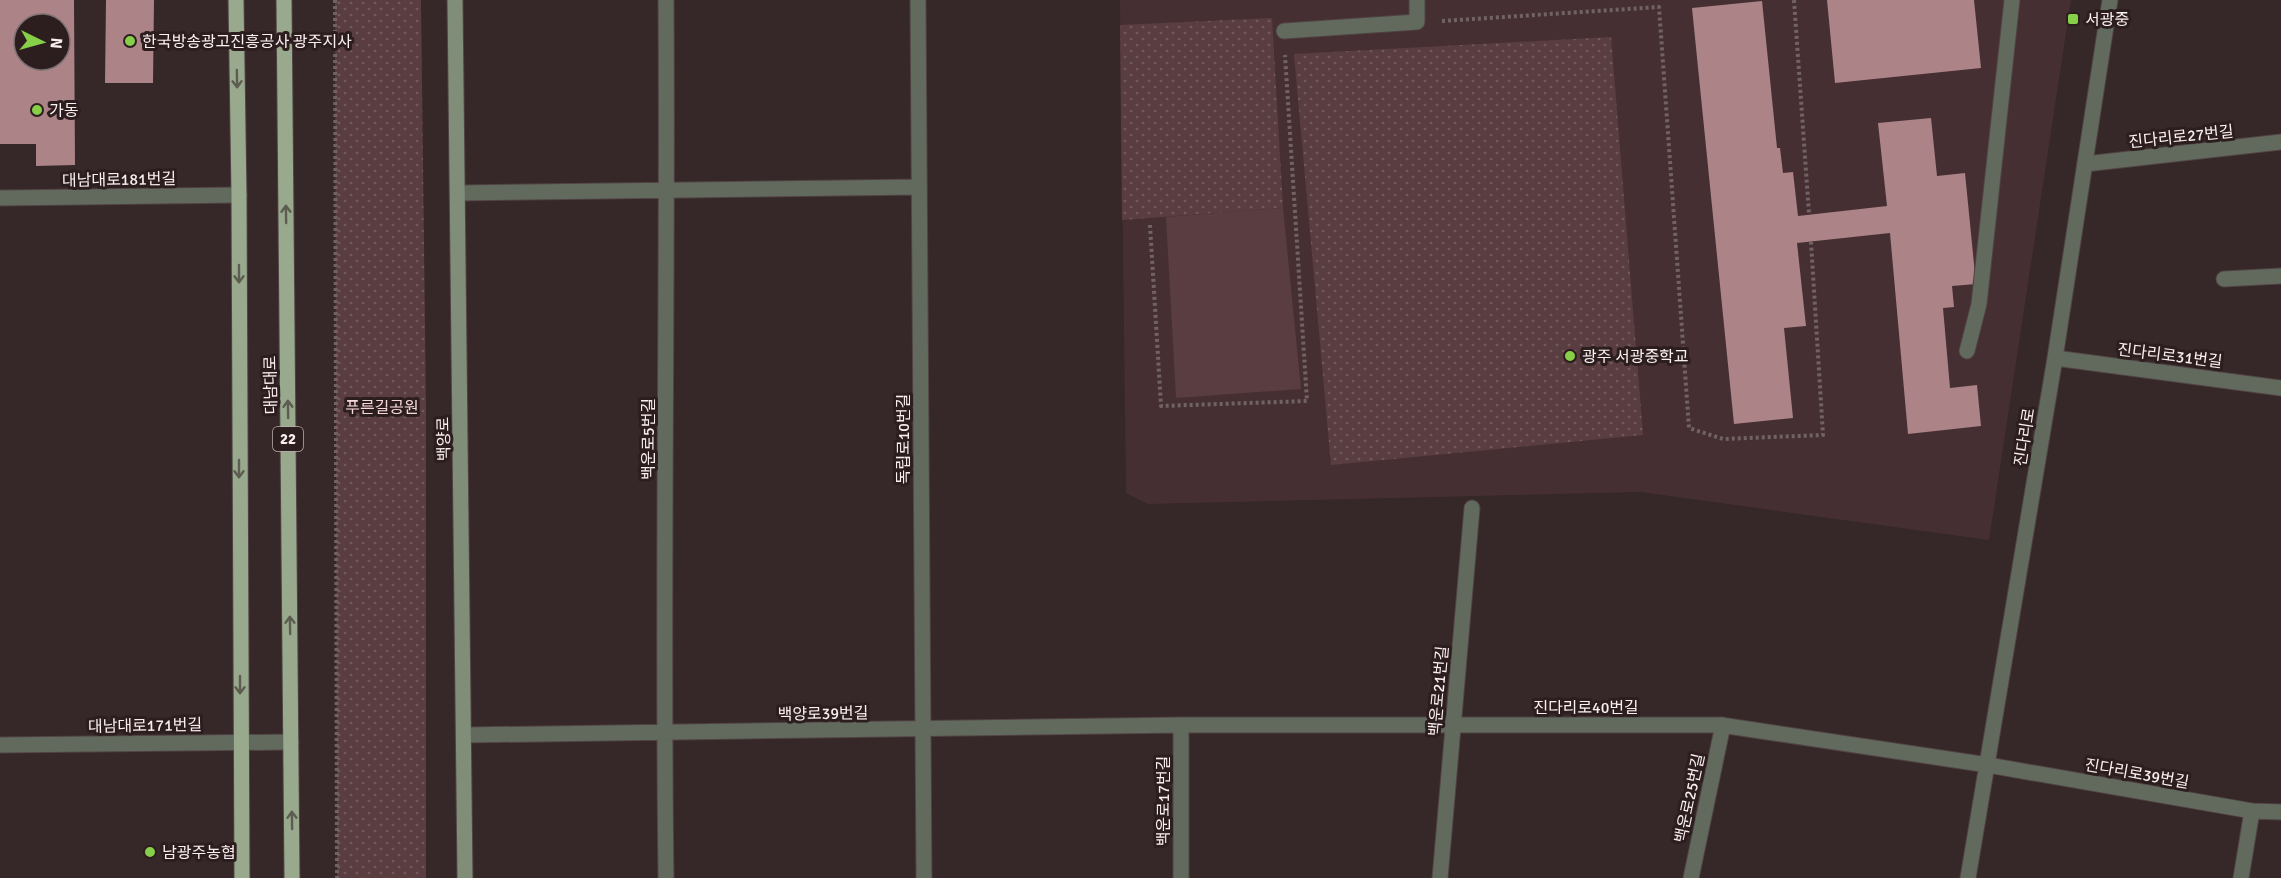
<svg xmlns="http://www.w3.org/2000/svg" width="2281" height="878" font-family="Signika,'Noto Sans KR',sans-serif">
  <defs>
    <pattern id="park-dots" width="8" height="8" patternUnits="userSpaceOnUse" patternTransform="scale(1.5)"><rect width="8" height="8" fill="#593d40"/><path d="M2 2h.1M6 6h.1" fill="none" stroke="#72595c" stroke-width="1.8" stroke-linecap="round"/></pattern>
  </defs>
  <rect width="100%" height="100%" fill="#362728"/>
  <path fill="#462f32" d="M1120,0h951l-82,540 -348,-48 -493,12 -22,-11z"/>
  <path fill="url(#park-dots)" d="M335,0h86l5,407v471h-89z
    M1272,18l11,190 -161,12 -2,-195z
    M1611,37l32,398 -312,30 -37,-411z"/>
  <path fill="#593d40" d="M1283,208l18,181 -125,9 -10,-181z"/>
  <path fill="#ac8387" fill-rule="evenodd" d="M0,0h74l1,165 -39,1v-22h-36zM24,24h36v36h-36z
    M106,0h48l-1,83h-48z
    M1827,0h147l7,68 -146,15z
    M1762,1l15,147h3l3,25 10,-1 5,44 89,-10 -9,-83 53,-5 6,58 28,-3 11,111 -24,2 2,21 -11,1 7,80 27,-3 4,41 -73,8 -18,-201 -93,10 9,83 -22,2 9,90 -59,6 -42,-416z"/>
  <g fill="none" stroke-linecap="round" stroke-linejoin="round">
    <defs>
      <path id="lane" d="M1284,31l133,-9v-22
        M2085,164l196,-22
        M2224,279l57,-3
        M1967,351l12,-47 33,-304"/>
      <path id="street" d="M666,0c2,293 -4,585 0,878
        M918,0l6,878
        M458,193l461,-6
        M0,198l239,-3
        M2055,358l226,30
        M1181,725v153
        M465,735l716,-10h540l267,40 264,46 29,1
        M0,745l291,-3
        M1440,878l32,-370
        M1691,878l32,-153
        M1968,878l87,-520 55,-358
        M2241,878l11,-67"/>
      <path id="secondary" d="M455,0l10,878"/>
      <path id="primary" d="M236,0l3,195 3,683
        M284,0l8,878"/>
    </defs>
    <use href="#lane" stroke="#514344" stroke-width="17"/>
    <use href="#street" stroke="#514344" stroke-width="17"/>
    <use href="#secondary" stroke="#514344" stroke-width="17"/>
    <use href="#primary" stroke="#514344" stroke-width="17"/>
    <path stroke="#716364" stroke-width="4" stroke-dasharray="3 3" stroke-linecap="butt" d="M335,0l2,878
      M1794,0l15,214
      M1442,21l217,-14 30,421 34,11 100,-4 -12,-193
      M1150,225l11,181 146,-5 -22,-346"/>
    <use href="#lane" stroke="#626a5d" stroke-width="15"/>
    <use href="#street" stroke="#626a5d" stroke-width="15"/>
    <use href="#secondary" stroke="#808d78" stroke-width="15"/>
    <use href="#primary" stroke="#98a98d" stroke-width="15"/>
  </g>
  <defs><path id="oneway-shaft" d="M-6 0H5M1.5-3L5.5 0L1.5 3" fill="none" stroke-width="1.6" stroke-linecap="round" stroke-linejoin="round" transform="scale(1.5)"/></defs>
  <g stroke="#5d5c50">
    <use href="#oneway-shaft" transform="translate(237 79) rotate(89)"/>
    <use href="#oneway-shaft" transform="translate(286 214) rotate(-91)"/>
    <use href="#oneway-shaft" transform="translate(239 274) rotate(90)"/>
    <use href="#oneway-shaft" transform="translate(288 409) rotate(-91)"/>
    <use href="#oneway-shaft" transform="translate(239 469) rotate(90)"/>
    <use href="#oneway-shaft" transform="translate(290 625) rotate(-91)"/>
    <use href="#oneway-shaft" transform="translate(240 685) rotate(90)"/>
    <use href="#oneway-shaft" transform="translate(292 820) rotate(-91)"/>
  </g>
  <g fill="#88cf49" stroke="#2c1d1f" stroke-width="2">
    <rect x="2067" y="13" width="12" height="12" rx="3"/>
    <circle cx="130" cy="41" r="6"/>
    <circle cx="37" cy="110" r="6"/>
    <circle cx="1570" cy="356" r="6"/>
    <circle cx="150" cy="852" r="6"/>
  </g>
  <g text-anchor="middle" stroke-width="6" stroke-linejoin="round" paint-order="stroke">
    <rect fill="#2c1d1f" stroke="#bcb0b1" stroke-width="1.5" x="273" y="427" width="30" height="24" rx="4.5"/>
    <g font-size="15" font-weight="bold" fill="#faeff0">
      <text x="288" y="444">22</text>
    </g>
    <g font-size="16" fill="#faeff0" stroke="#2c1d1f" text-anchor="start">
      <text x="2085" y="25">서광중</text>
      <text x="142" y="47">한국방송광고진흥공사 광주지사</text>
      <text x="49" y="116">가동</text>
      <text x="1582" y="362">광주 서광중학교</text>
      <text x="162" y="858">남광주농협</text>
    </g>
    <g font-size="16" fill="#faeff0" stroke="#2c1d1f">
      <text transform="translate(2181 136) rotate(-6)" y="6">진다리로27번길</text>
      <text transform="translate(119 179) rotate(-1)" y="6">대남대로181번길</text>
      <text transform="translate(2170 355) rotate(7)" y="6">진다리로31번길</text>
      <text transform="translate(270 385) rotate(-91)" y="6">대남대로</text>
      <text transform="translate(2024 437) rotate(-81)" y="6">진다리로</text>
      <text transform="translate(443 439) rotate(-91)" y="6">백양로</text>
      <text transform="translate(648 439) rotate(-90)" y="6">백운로5번길</text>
      <text transform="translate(903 439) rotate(-90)" y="6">독립로10번길</text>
      <text transform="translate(1438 691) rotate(-85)" y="6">백운로21번길</text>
      <text x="1586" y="713">진다리로40번길</text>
      <text transform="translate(823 713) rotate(-1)" y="6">백양로39번길</text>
      <text transform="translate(145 725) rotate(-1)" y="6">대남대로171번길</text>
      <text transform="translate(2137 773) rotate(10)" y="6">진다리로39번길</text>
      <text transform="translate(1689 798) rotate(-78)" y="6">백운로25번길</text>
      <text transform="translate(1163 801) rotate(-90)" y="6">백운로17번길</text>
    </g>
    <g font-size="16" fill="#f6d8db" stroke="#2c1d1f">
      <text x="382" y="413">푸른길공원</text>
    </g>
  </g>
  <g transform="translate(42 42) rotate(95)"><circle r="28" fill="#2c1d1f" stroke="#7e7173" stroke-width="1.5"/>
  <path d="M0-4.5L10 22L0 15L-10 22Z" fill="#88cf49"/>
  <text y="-9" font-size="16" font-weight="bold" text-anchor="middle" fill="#faeff0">N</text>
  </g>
</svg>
